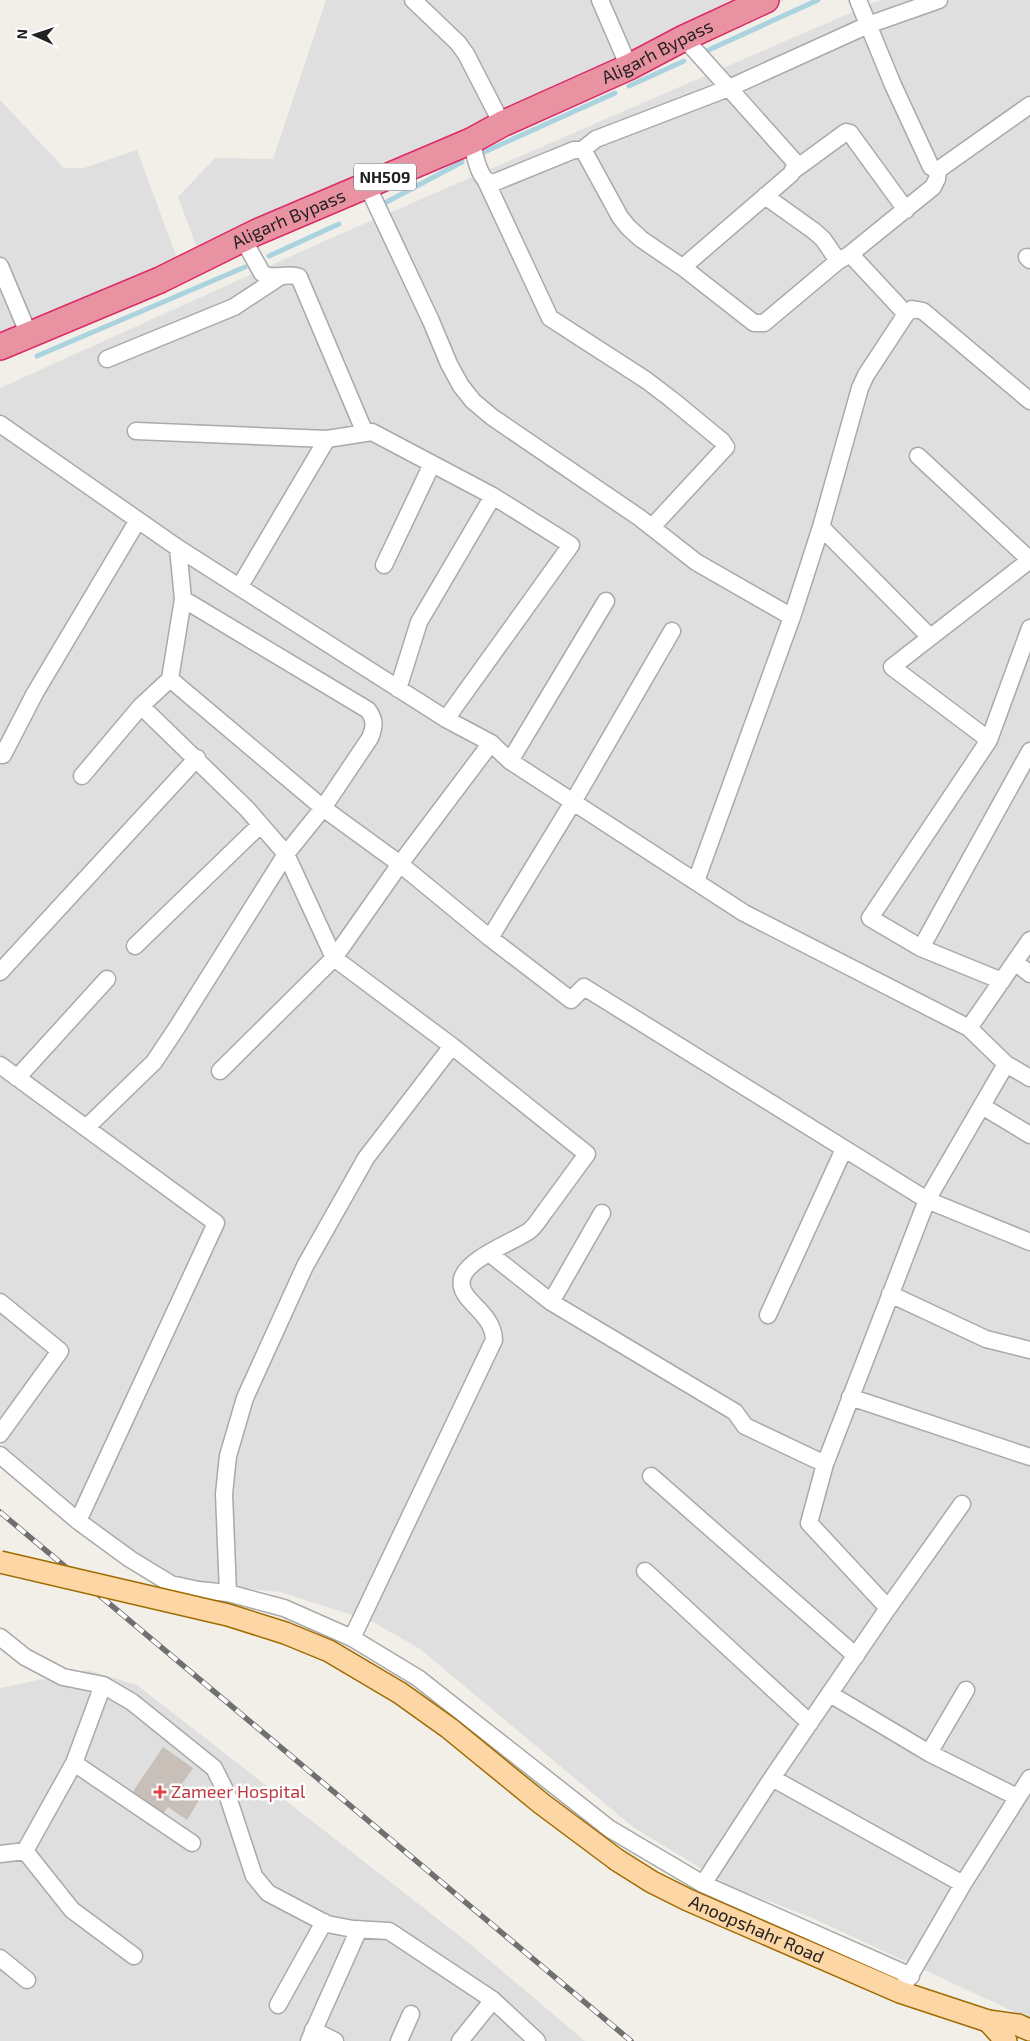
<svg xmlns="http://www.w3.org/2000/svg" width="1030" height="2041" font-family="'Exo 2',sans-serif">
  <rect width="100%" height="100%" fill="#f2efe9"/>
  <path fill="#e0dfdf" d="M326,0h459l-585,256 -22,-59 37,-39 58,1z
    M880,0h150v2019l-220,-102 -80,-31 -97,-59 -213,-178 -49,-28 -91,-29 -116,-12 -164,-138v-1054l336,-152z
    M0,100l64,68h20l53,-18 41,111 -178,80z
    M88,1670l49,15 333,259 115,97h-585v-353z"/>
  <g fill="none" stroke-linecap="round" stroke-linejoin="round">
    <path stroke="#aad3df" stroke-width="5" d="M702,53l116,-53
      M629,86l55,-25
      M482,153l133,-60
      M381,205l81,-43
      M269,256l70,-32
      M37,356l208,-89"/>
  </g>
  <path fill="#c7bfb8" d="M163,1747l30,21 -11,16 19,13 -14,23 -19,-13 -9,13 -31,-21z"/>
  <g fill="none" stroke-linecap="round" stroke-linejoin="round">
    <defs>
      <path id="minor" d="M413,0l45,43 8,11 36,70
        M600,0l29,67
        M858,0l35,85 38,82 7,3 92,-65
        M471,141c4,12 7,41 22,42l81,-33h8l3,3 35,64 8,10 13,12 44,30 69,54h10l74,-62 11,-6 4,2 53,57
        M582,150l14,-11 133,-51 139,-63 71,-25
        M794,170l52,-38 4,1 56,77
        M486,181l64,137 96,62 25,19 51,42 4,6 -74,80
        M367,185l64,136 18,43 12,22 12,15 19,16 148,101 56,44 96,55
        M765,196l49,35 9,8 15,22
        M243,239l19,34c10,8 25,-1 37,4l66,156
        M849,255l84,-68 4,-8 1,-9
        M1027,257l3,3
        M0,266l29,69
        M683,267l108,-93 4,-8v-4l-111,-124
        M107,359l127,-52 47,-31
        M0,424l178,124 268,171 45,24 19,18 234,152 225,115 37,36 24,14
        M136,431l191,8
        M918,456l112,104
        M821,527l109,110
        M384,565l48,-101
        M240,586l87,-147 45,-7 121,64 78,49 -125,174
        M170,679l153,129 77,56 90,74 81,62 13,-13 343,213 79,-136
        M398,689l21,-67 74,-126
        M141,706l106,103 39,45 48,104 118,88 135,108c-14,19 -27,37 -41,56 -5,6 -10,16 -17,21 -16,11 -63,28 -67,48 -5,22 31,31 32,61l-142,298
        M989,740l-97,-73 138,-107
        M3,755l32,-62 103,-173
        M510,761l96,-160
        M82,776l59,-70 29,-27 13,-80 -5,-51
        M696,881l96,-264 29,-90 39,-139 6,-13 40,-61 6,-5 11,2 107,90
        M490,938l83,-136 99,-171
        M135,946l125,-121
        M921,948l109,-197
        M1015,962l15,12
        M0,972l197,-214
        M1002,981l-81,-33 -51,-30 119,-178 41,-112
        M969,1028l61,-88
        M0,1065l216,158 -138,298
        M220,1071l114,-113 66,-94 91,-121
        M17,1078l90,-99
        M982,1106l48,29
        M86,1128l68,-66 22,-33 110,-175 37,-46 47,-70c5,-12 5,-18 -2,-28l-185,-111
        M489,1253l62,49 184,110 10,14 80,38
        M890,1294l96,45 44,11
        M0,1302l60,49 -60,83
        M551,1302l51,-89
        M768,1315l76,-166
        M850,1397l180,60
        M0,1455l78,66 52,38 41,25 27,6 30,3 56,15 68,30 66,40 192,151 93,55 208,92
        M651,1476l205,180
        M645,1571l165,152
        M228,1593l-4,-99 4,-38 17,-58 60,-132 61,-108 86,-112
        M888,1608l74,-104
        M0,1637l25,20 38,20 40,8 29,17 82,66 13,26 27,82 14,17 59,31 26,5 36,2 104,69 44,41
        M830,1694l99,59 88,44
        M929,1753l37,-63
        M74,1763l118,80
        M772,1778l191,106
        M25,1851l47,59 62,46
        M0,1854l25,-3 49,-88 29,-78
        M703,1884l69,-106 116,-170 -79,-85 16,-59 102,-264 103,42
        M0,1958l27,22
        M905,1984l58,-100 67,-106
        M278,2005l46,-83
        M313,2030l22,11
        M309,2041l50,-112
        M399,2041l12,-27
        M460,2041l33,-41"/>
      <g id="major">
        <path id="s1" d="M617,1860l35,22 36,18 212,92 88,29 30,4 12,5"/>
        <path d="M988,2021l18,20"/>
      </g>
      <g id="highway">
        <path id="s2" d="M0,347l160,-67 97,-48 214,-91 31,-17 127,-57 55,-29 82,-38"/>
      </g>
    </defs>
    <use href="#minor" stroke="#a9a9a9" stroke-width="19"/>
    <use href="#major" stroke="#a06b00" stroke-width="24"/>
    <use href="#highway" stroke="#dc2a67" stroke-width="28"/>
    <use href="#minor" stroke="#fff" stroke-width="16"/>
    <use href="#major" stroke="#fcd6a4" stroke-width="21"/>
    <use href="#highway" stroke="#e892a2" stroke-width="25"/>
    <defs>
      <path id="rail" d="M0,1512l631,529"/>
    </defs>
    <use href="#rail" stroke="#707070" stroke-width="5.5"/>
    <use href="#rail" stroke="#fff" stroke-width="4" stroke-dasharray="11" stroke-linecap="butt"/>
    <defs>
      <path id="major-bridge" d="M0,1562l228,53 57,18 44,18 71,42 49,35 93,76 75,56"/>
    </defs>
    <use href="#major-bridge" stroke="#a06b00" stroke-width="24" stroke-linecap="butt"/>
    <use href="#major-bridge" stroke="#fcd6a4" stroke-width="21"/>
  </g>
  <path fill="#e0444e" stroke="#fff" stroke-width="2" d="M157.5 1784.5h5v5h5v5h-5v5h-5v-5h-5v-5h5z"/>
  <g text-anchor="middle" stroke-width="5" stroke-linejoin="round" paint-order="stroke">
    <rect fill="#fff" stroke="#646464" stroke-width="1" x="354" y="163.5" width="62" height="27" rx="4"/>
    <g font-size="16" font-weight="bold" fill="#222">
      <text x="385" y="183">NH509</text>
    </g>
    <g font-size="18" fill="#222" stroke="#fff">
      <text dy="6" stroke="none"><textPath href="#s2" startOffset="721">Aligarh Bypass</textPath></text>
      <text dy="6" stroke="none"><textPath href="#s2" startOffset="316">Aligarh Bypass</textPath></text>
      <text dy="6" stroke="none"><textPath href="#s1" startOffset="156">Anoopshahr Road</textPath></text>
    </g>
    <g font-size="18" fill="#be3a42" stroke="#fff" text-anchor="start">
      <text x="171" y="1798">Zameer Hospital</text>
    </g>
  </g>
  <g transform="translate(35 35) rotate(273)" stroke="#ffffff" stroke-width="4" paint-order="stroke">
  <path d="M0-4L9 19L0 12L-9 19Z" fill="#222222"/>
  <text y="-8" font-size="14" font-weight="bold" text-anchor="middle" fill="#222222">N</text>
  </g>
</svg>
